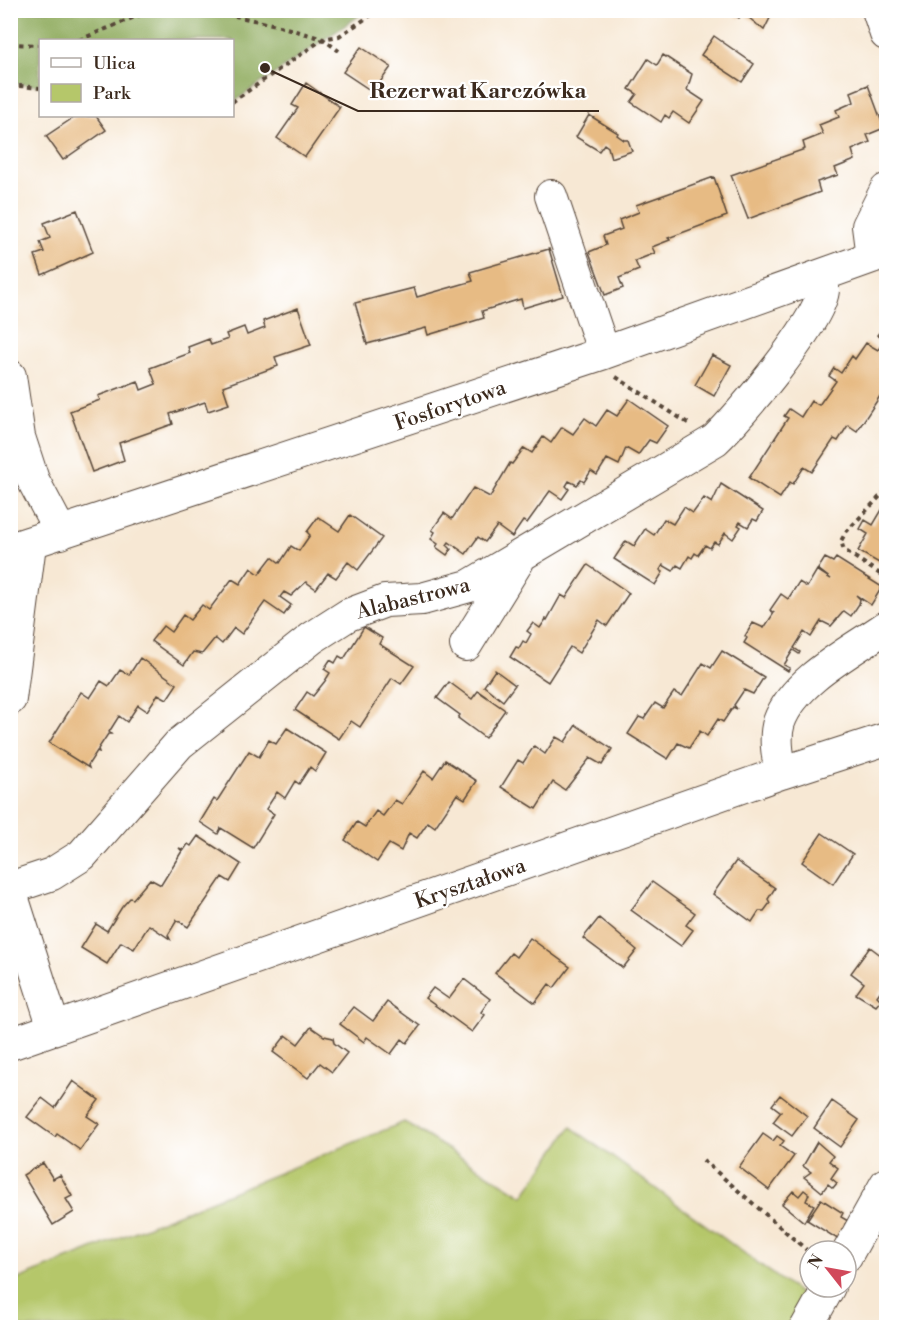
<svg xmlns="http://www.w3.org/2000/svg" width="897" height="1338" font-family="'Libre Bodoni',serif">
  <rect width="100%" height="100%" fill="#fff"/>
  <filter id="ink" filterUnits="userSpaceOnUse"><feTurbulence type="fractalNoise" baseFrequency=".0167" numOctaves="2"/><feDisplacementMap in="SourceGraphic" scale="12" xChannelSelector="R" yChannelSelector="G"/><feConvolveMatrix kernelMatrix="1 2 1 2 8 2 1 2 1" color-interpolation-filters="sRGB"/></filter>
  <filter id="wash" filterUnits="userSpaceOnUse"><feTurbulence type="fractalNoise" baseFrequency=".008" numOctaves="4" result="noise"/><feDisplacementMap in="SourceGraphic" scale="24" xChannelSelector="R" yChannelSelector="G"/><feGaussianBlur stdDeviation="1.35" result="paint"/><feColorMatrix in="noise" values="0 0 0 0 0 0 0 0 0 0 0 0 0 0 0 0 0 1.4 0 .05"/><feComposite in="paint" operator="in"/></filter>
  <g filter="url(#wash)">
    <rect width="100%" height="100%" fill="#f7e8d4"/>
    <path fill="#b5c76a" stroke="#787844" stroke-width="1.5" d="M404,1122l119,74 48,-69 239,174 -15,27h-784v-46z"/>
    <path fill="#90ac5e" stroke="#666b3e" stroke-width="1.5" d="M10,11l1,-1 355,1 -131,90h-3v-61h-192v46l-29,-3z"/>
    <g id="blocks">
      <path fill="#e7bb84" d="M727,10h47l-10,20 -21,-17 -4,5z
        M714,36l40,28 -12,18 -41,-27z
        M361,47l30,20 -18,25 -30,-20z
        M663,55l29,19 -5,16 17,11 -15,22 -16,-11 -4,6 -4,-3 -4,7 -30,-20 6,-8 -8,-5 19,-30 9,6z
        M306,83l34,24 -35,50 -28,-19 21,-30 -6,-3z
        M868,85l16,43 -17,7 3,7 -18,8 3,10 -20,8 3,7 -21,7 3,10 -72,27 -17,-44 74,-26 -2,-7 20,-8 -4,-9 20,-8 -3,-7 18,-8 -3,-10z
        M589,115l29,18 -1,2 7,5h4l4,11 -21,7 -3,-11 -4,-3 -5,7 -23,-14z
        M76,116h20l10,14 -43,30 -17,-24z
        M714,177l13,39 -59,22 2,2 -18,7 3,6 -20,8 4,9 -20,8 4,10 -18,7 -16,-43 17,-7 -3,-9 19,-7 -3,-9 20,-8 -3,-7z
        M77,210l16,42 -51,23 -7,-20 9,-3 -4,-10 10,-4 -6,-15z
        M549,249l14,47 -40,12 -2,-9 -39,12 2,7 -56,17 -2,-7 -59,16 -12,-41 59,-15 3,9 56,-16 -3,-9z
        M298,308l13,37 -36,12 3,9 -55,20 6,18 -21,7 -3,-9 -35,12 3,10 -54,19 5,17 -32,12 -22,-61 30,-11 -2,-4 40,-15 3,9 15,-6 -6,-16 40,-15 -2,-6 21,-8 2,6 17,-6 -2,-5 18,-7 3,8 18,-7 -2,-7z
        M882,329l4,3v55l-29,44 -9,-6 -10,16 -4,-2 -22,33 -8,-5 -11,17 -3,-2 -10,16 -31,-20 39,-60 -4,-2 5,-7 12,8 10,-16 8,4 17,-24 -7,-5 5,-8 7,5 11,-17 3,3 11,-16 12,7 7,-10 -8,-5z
        M712,355l19,10 -17,31 -19,-11z
        M629,399l39,27 -12,17 -7,-3 -11,15 -12,-7 -7,17 -12,-6 -10,16 -6,-4 -7,11 -3,-2 -4,5 -8,-4 -3,5 3,3 -7,10 -12,-8 -23,32 -4,-2 -11,16 -15,-11 -12,16 -7,-5 -12,17 -17,-12 -2,3 4,4 -4,6 -11,-8 2,-3 -7,-5 4,-7 -3,-2 12,-17 8,6 21,-31 17,9 20,-34 2,1 12,-16 8,5 11,-16 8,6 11,-16 11,7 12,-16 11,8 11,-16 10,6z
        M721,484l42,27 -6,10 -4,-2 -5,8 -8,-5 -2,3 3,2 -8,12 -8,-6 -7,11 -4,-2 -4,6 -5,-3 -7,10 -3,-2 -3,5 -3,-2 -7,12 -5,-3 -4,6 -10,-6 -3,5 3,2 -8,13 -41,-26 12,-18 8,5 11,-17 9,6 10,-16 9,5 11,-17 9,6 11,-15 8,5z
        M883,508l3,2v57l-28,-16 10,-17 -8,-5 5,-9 8,5z
        M350,515l32,23 -24,32 -10,-8 -12,16 -8,-5 -12,16 -10,-7 -15,14 -7,-4 -4,5 11,8 -7,10 -19,-13 -23,32 -8,-6 -12,16 -7,-6 -13,16 -9,-2 -9,13 -33,-24 12,-15 8,6 12,-17 7,5 12,-15 7,5 23,-31 8,5 11,-16 8,6 13,-17 8,6 11,-17 8,5 11,-16 -3,-3 11,-15 21,14z
        M825,558l8,4 3,-4 46,29 -11,18 -15,-10 4,4 -1,5 -8,12 -7,-5 -13,15 -10,-5 -10,16 -7,-5 -10,16 6,4 -1,2 -6,-4 -9,15 6,3 -2,3 -44,-28 3,-5 -2,-2 8,-13 11,5 10,-15 -4,-3 11,-16 7,5 11,-17 8,5 10,-17 14,9 -13,-10z
        M588,565l41,28 -22,33 -8,-6 -20,33 -9,-6 -22,35 -38,-25 6,-10 3,1 4,-7 3,2 5,-9 -4,-3 6,-8 7,5 6,-9 1,1 14,-25 5,3z
        M364,627l18,11 -3,6 35,22 -13,18 -9,-6 -32,49 -9,-6 -12,18 -44,-29 12,-18 6,4 12,-15 5,-8 -6,-4 6,-9 5,3 4,-7 5,3z
        M722,651l42,26 -11,17 -9,-4 -10,15 3,4 -4,-2 -10,15 -5,-3 -11,17 -7,-5 -11,17 -11,-5 -10,16 -40,-25 11,-17 5,2 11,-16 8,5 11,-16 8,4 21,-33 8,5z
        M140,658l37,26 -10,15 -9,-5 -11,17 -9,-6 -11,17 -8,-6 -10,16 2,2h-3l-10,15 1,3 -2,-1 -9,14 1,3 -40,-25 32,-51 9,6 11,-17 8,5 11,-16 9,5z
        M495,670l20,15 -12,16 -19,-15z
        M449,682l23,17 6,-8 27,19 -20,28 -27,-20 2,-3 -23,-17z
        M576,725l36,24 -10,16 -12,-7 -25,32 -12,-8 -17,27 -35,-22 17,-27 5,3 11,-17 11,8 11,-17 9,5z
        M287,728l39,25 -11,18 -5,-4 -11,17 -4,-3 -10,17 -8,-6 -11,17 8,5 -21,34 -32,-20 -3,6 -18,-12 14,-23 3,2 32,-50 10,6 10,-17 7,4z
        M445,760l32,21 -12,18 -8,-5 -22,33 -7,-5 -11,16 -8,-5 -8,18 -12,-7 -12,18 -32,-22 12,-18 8,5 11,-16 7,5 12,-16 7,4 22,-33 9,7z
        M822,833l31,21 -20,30 -31,-22z
        M198,836l43,28 -11,18 -8,-5 -34,50 -11,-7 -9,15 2,4 -21,-14 -15,24 -13,-7 -14,22 -26,-16 15,-24 11,7 15,-24 8,-9 3,1 17,-20 11,6 21,-34 -3,-3 5,2 4,-6 3,2z
        M736,861l39,27 -7,11 2,4 -6,8h-5l-7,11 -39,-28z
        M652,882l43,31 -9,12 7,5 -12,16 -50,-36z
        M599,918l38,32 -14,18 -40,-30z
        M530,938l40,29 -16,21 -5,-4 -14,19 -40,-30 16,-20 5,4z
        M870,947l16,12v24l-9,13 4,4 -5,6 -20,-12 8,-11 -13,-10z
        M464,979l26,20 -9,13 4,3 -13,17 -47,-34 8,-10 16,11z
        M387,1002l33,24 -13,17 -5,-4 -11,15 -24,-17 -3,5 -24,-18 14,-17 19,14z
        M311,1027l13,9 9,2 1,5 13,10 -15,19 -12,-9 -12,15 -35,-26 13,-17 12,9z
        M73,1081l26,19 -12,16 12,8 -19,26 -23,-16 -2,3 -28,-20 15,-19 13,10z
        M780,1095l27,21 -15,20 -19,-14 8,-10 -9,-7z
        M832,1101l27,19 -19,27 -26,-19z
        M763,1134l10,7 4,-5 7,5 -4,5 14,10 -25,34 -30,-23z
        M817,1142l16,14 -4,5 9,7 -7,10 6,5 -4,5 -5,-4 -6,8 -18,-15 7,-5 -8,-6z
        M43,1163l10,16 7,-4 12,21 -6,3 8,13 -21,13 -30,-50z
        M804,1190l5,4 -3,7 8,4 -10,17 -22,-18 11,-13 6,5z
        M821,1199l22,14 -2,4 7,4 -3,3 8,4 -9,15 -37,-23z"/>
    </g>
  </g>
  <g filter="url(#ink)">
    <use href="#blocks" fill-opacity="0" stroke="#574639" stroke-width="1.5"/>
    <g fill="none" stroke-linecap="round" stroke-linejoin="round">
      <defs>
        <path id="minor" d="M878,10l8,24
          M551,196l53,157
          M872,257l-4,-31 18,-36
          M10,376l9,61 14,43 28,53
          M10,549l594,-196 282,-101
          M466,645l52,-84
          M10,699l20,-155
          M781,773c-3,-16 -7,-35 -2,-51 15,-42 73,-71 107,-95
          M10,888l42,-14 30,-19 97,-111 133,-106 36,-23 37,-14 37,-2 47,-13 246,-146c24,-23 106,-119 108,-150 0,-4 -1,-9 -1,-14
          M10,890l44,138
          M10,1044l771,-271 105,-34
          M846,1256l40,-72
          M806,1328l23,-41"/>
      </defs>
      <use href="#minor" stroke="#574639" stroke-width="34"/>
      <path stroke="#574639" stroke-width="4" stroke-dasharray="4.5 4.5" stroke-linecap="butt" d="M208,10l68,15 47,14 16,12
        M79,40l73,-30
        M10,44l30,1
        M10,85l30,3
        M232,102l91,-63 16,-3 40,-26
        M616,377l75,48
        M886,490l-40,42 -5,9 3,9 42,28
        M703,1160l107,93"/>
      <use href="#minor" stroke="#fff" stroke-width="32"/>
    </g>
  </g>
  <g text-anchor="middle" stroke-width="4.5" stroke-linejoin="round" paint-order="stroke">
    <g font-size="21" fill="#3b2a1e" stroke="#fff">
      <text transform="translate(450 405) rotate(-19)" y="7">Fosforytowa</text>
      <text transform="translate(413 598) rotate(-14)" y="7">Alabastrowa</text>
      <text transform="translate(470 883) rotate(-19)" y="7">Kryształowa</text>
    </g>
  </g>
  <path fill="none" stroke="#3b2a1e" stroke-width="2" d="M265 68L358 111H599"/>
  <circle fill="#3b2a1e" stroke="#fff" stroke-width="2" cx="265" cy="68" r="6"/>
  <g font-size="22" text-anchor="middle" font-weight="bold" fill="#3b2a1e" stroke="#fff" stroke-width="4.5" stroke-linejoin="round" paint-order="stroke">
    <text x="478" y="98">Rezerwat Karczówka</text>
  </g>
  <rect width="897" height="1338" fill="none" stroke="#fff" stroke-width="36"/>
  <rect x="39" y="39" width="195" height="78" fill="#ffffff" stroke="#b1aaa5" stroke-width="1.5"/>
  <rect x="51" y="58" width="30" height="9" fill="#ffffff" stroke="#b1aaa5" stroke-width="1.5"/>
  <text x="93" y="69" font-size="18" fill="#3b2a1e">Ulica</text>
  <rect x="51" y="84" width="30" height="18" fill="#b5c76a" stroke="#b1aaa5" stroke-width="1.5"/>
  <text x="93" y="99" font-size="18" fill="#3b2a1e">Park</text>
  <g transform="translate(828 1269) rotate(301)"><circle r="28" fill="#ffffff" stroke="#b1aaa5" stroke-width="1.5"/>
  <path d="M0-4.5L10 22L0 15L-10 22Z" fill="#d1495b"/>
  <text y="-9" font-size="16" font-weight="bold" text-anchor="middle" fill="#3b2a1e">N</text>
  </g>
</svg>
